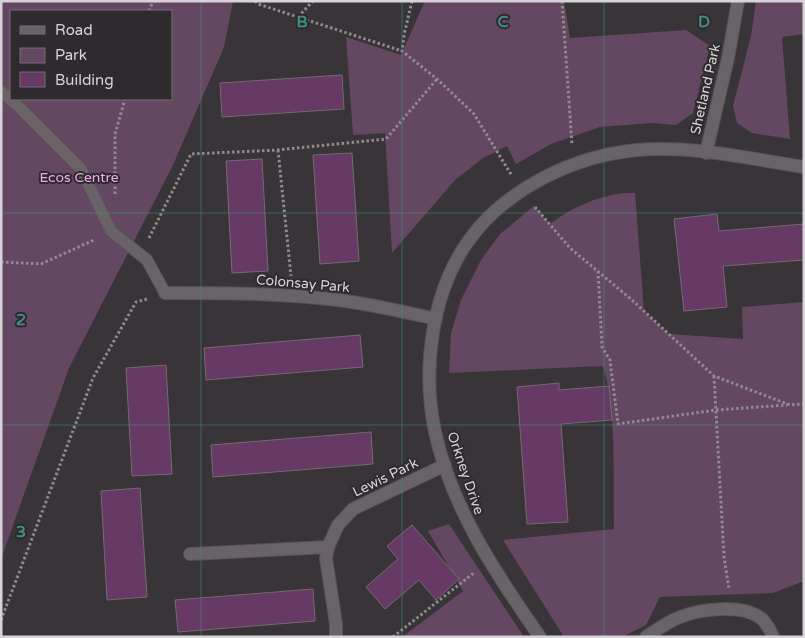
<svg xmlns="http://www.w3.org/2000/svg" width="805" height="638" font-family="'Varela Round',sans-serif">
  <rect width="100%" height="100%" fill="#393438"/>
  <path fill="#644862" fill-rule="evenodd" d="M1,1h232l-9,46 -51,118 -104,203 -68,191zM11,11h160v88h-160z
    M425,1h139l6,37 116,-8 24,16 -17,67 -17,12 -24,-2 -52,4 -49,17 -35,20 -9,-18 -24,12 -28,22 -63,73 -7,-120 -32,2 -7,-98 55,18z
    M756,1h48v33l-22,3 8,102 -38,-6 -15,-10 -4,-17 18,-70z
    M623,193h12l9,118 25,23 74,5 -1,-32 62,-5v279l-31,12 -113,4 -14,28 -24,12h-58l-61,-97 111,-11c-1,-51 3,-115 -11,-163l-154,7 2,-40 10,-33 20,-40 19,-26 34,-28 16,18c22,-17 46,-27 73,-31z
    M449,524l75,113h-122l61,-46 -35,-60z"/>
  <path fill="#673965" stroke="#726c71" d="M342,75l2,34 -122,8 -2,-34z
    M352,153l7,108 -39,3 -7,-109z
    M262,159l6,112 -36,2 -6,-112z
    M717,214l2,17 85,-7v36l-81,6 4,41 -43,4 -10,-92z
    M360,335l3,32 -157,13 -2,-32z
    M166,365l6,109 -40,2 -6,-108z
    M559,383v7l50,-4 3,34 -51,4 7,98 -41,2 -10,-137z
    M371,432l2,32 -160,13 -2,-32z
    M140,488l7,109 -40,3 -6,-109z
    M412,525l47,54 -23,21 -17,-20 -34,29 -19,-22 32,-28 -11,-13z
    M313,589l2,32 -137,11 -3,-32z"/>
  <g fill="none" stroke-linecap="round" stroke-linejoin="round">
    <defs>
      <path id="service" d="M1,91l20,18 60,60 30,62 36,29 18,33"/>
      <path id="minor" d="M706,153l22,-95 10,-57
        M165,293c58,0 116,0 173,7 33,4 66,12 98,19
        M190,554l138,-7
        M336,637v-13l-10,-66 2,-11 10,-22 15,-16 92,-44
        M540,637c-44,-63 -88,-128 -105,-205 -13,-62 -4,-139 34,-192 38,-52 105,-84 168,-90 55,-5 113,9 167,17
        M646,637c11,-7 21,-15 34,-20 21,-8 64,-14 83,3 4,5 8,11 10,17"/>
    </defs>
    <use href="#service" stroke="#575256" stroke-width="13"/>
    <use href="#minor" stroke="#575256" stroke-width="14"/>
    <path stroke="#8f8b8f" stroke-width="3" stroke-dasharray="2.5 2.5" stroke-linecap="butt" d="M255,1l3,3 144,47
      M412,1l-8,34 -2,16 35,28 37,35 38,62
      M562,1l10,144
      M149,11l4,-10
      M298,17l15,-16
      M278,150l13,126
      M115,194v-60l10,-35
      M535,207l35,41 62,52 82,76 76,29 14,-1
      M149,238l42,-84 87,-4 108,-11 51,-60
      M1,262l40,2 53,-24
      M598,271l4,76 8,13 8,64 98,-14 71,-5
      M714,376l10,181 5,32
      M1,620l92,-242 43,-76 11,-3
      M393,637l82,-65"/>
    <use href="#service" stroke="#696368" stroke-width="11"/>
    <use href="#minor" stroke="#696368" stroke-width="12"/>
  </g>
  <path fill="none" stroke="#418e88" stroke-width="1" stroke-opacity="0.55" d="M201,1v636M402,1v636M604,1v636M1,213h803M1,425h803"/>
  <g text-anchor="middle" stroke-width="4" stroke-linejoin="round" paint-order="stroke">
    <g font-size="14" fill="#d7d4d7" stroke="#2e2a2e">
      <text transform="translate(705 89) rotate(-77)" y="5">Shetland Park</text>
      <text transform="translate(303 283) rotate(5)" y="5">Colonsay Park</text>
      <text transform="translate(466 473) rotate(71)" y="5">Orkney Drive</text>
      <text transform="translate(385 477) rotate(-26)" y="5">Lewis Park</text>
    </g>
    <g font-size="14" fill="#f2abee" stroke="#2e2a2e">
      <text x="79" y="182">Ecos Centre</text>
    </g>
  </g>
  <g font-size="16" text-anchor="middle" font-weight="bold" fill="#418e88" stroke="#2e2a2e" stroke-width="4" stroke-linejoin="round" paint-order="stroke">
    <text x="302" y="27">B</text>
    <text x="503" y="27">C</text>
    <text x="704" y="27">D</text>
    <text x="21" y="325">2</text>
    <text x="21" y="537">3</text>
  </g>
  <rect width="805" height="638" fill="none" stroke="#d7d4d7" stroke-width="5"/>
  <rect x="10" y="10" width="162" height="90" fill="#2e2a2e" stroke="#726e72"/>
  <rect x="20" y="26" width="25" height="8" fill="#696368" stroke="#726e72"/>
  <text x="55" y="35" font-size="15" fill="#d7d4d7">Road</text>
  <rect x="20" y="48" width="25" height="15" fill="#644862" stroke="#726e72"/>
  <text x="55" y="60" font-size="15" fill="#d7d4d7">Park</text>
  <rect x="20" y="72" width="25" height="15" fill="#673965" stroke="#726e72"/>
  <text x="55" y="85" font-size="15" fill="#d7d4d7">Building</text>
</svg>
